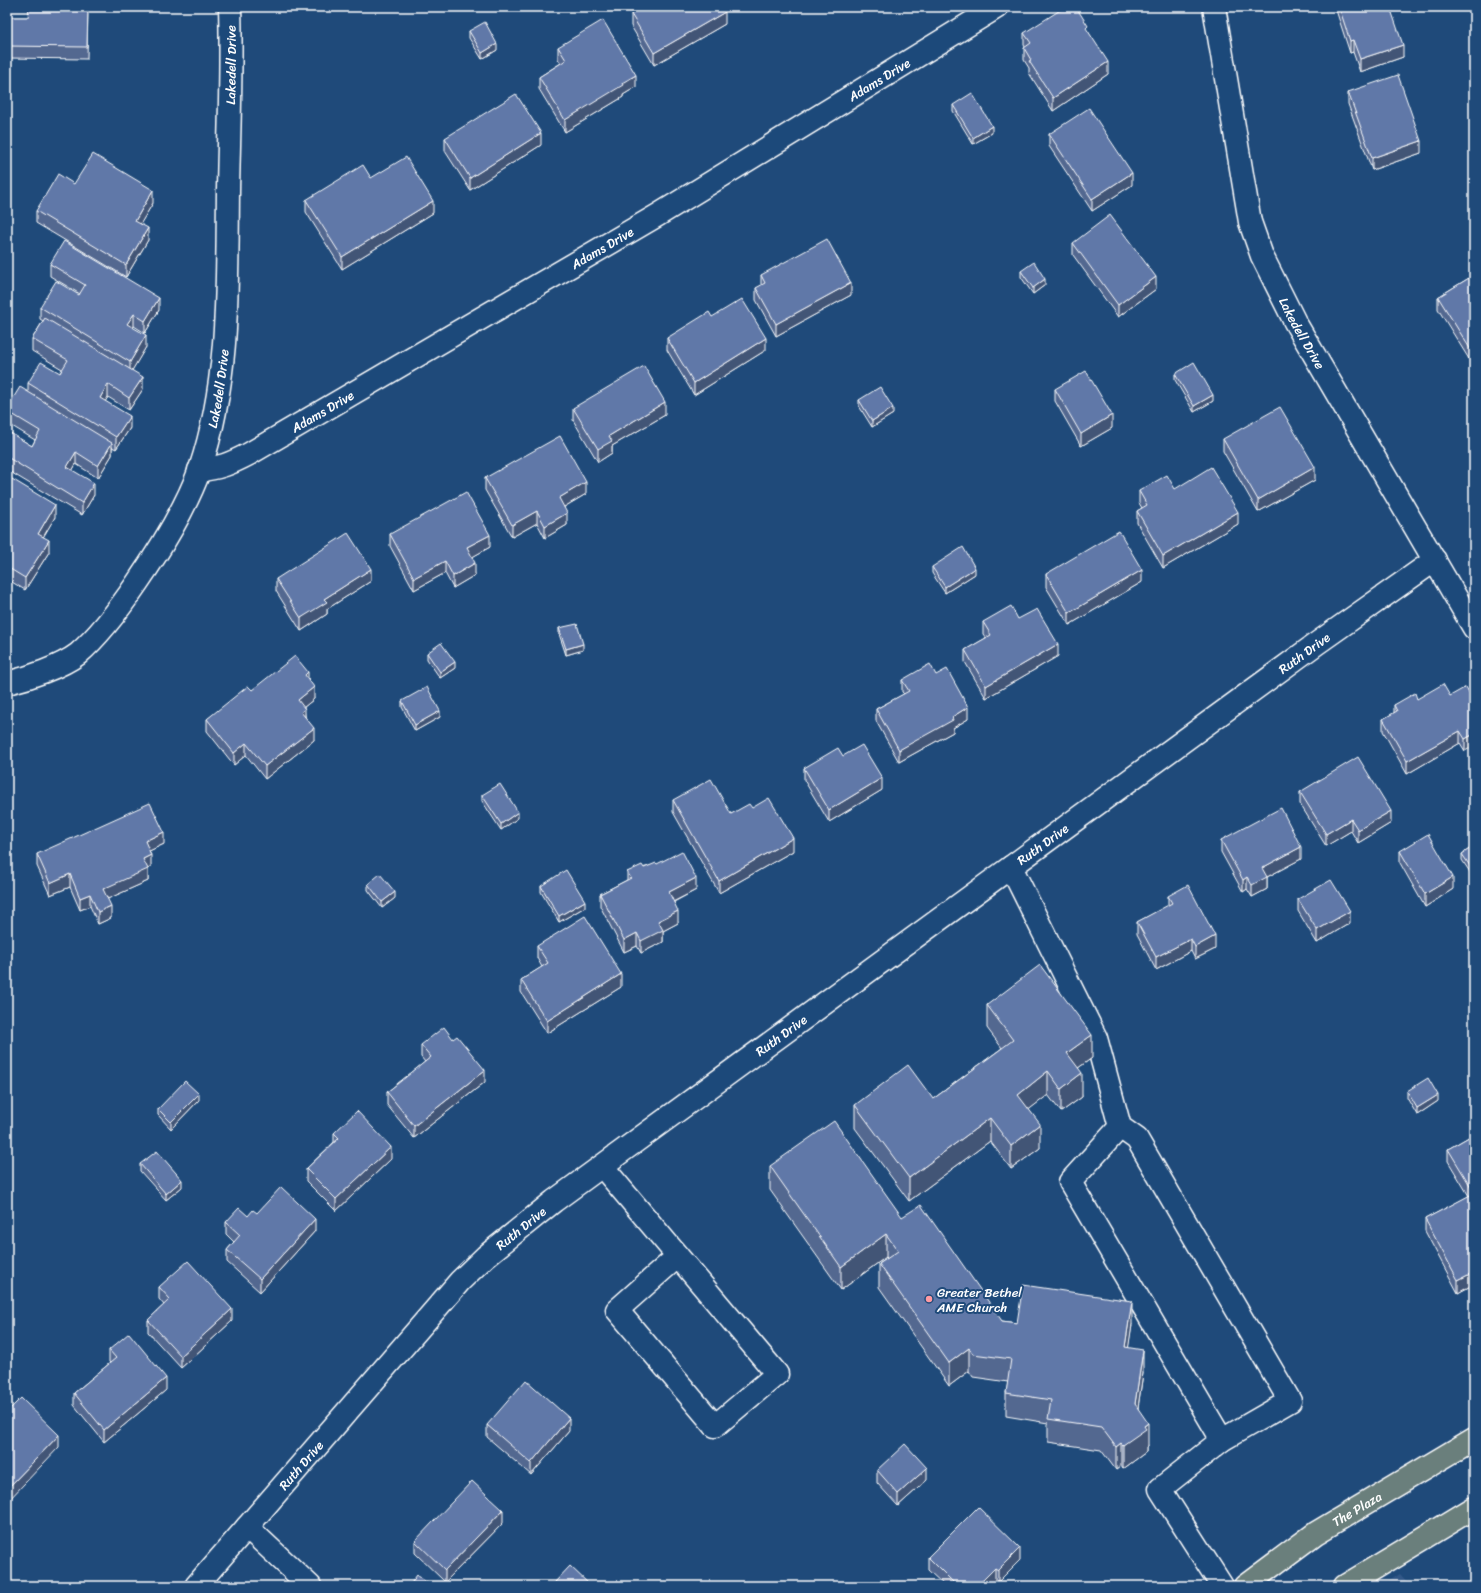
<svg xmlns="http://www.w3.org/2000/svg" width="1481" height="1593" font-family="Sriracha,sans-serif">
  <rect width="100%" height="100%" fill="#1f4a7a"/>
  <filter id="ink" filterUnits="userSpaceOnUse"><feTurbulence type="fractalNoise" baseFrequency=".025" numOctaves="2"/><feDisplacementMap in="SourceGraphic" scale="8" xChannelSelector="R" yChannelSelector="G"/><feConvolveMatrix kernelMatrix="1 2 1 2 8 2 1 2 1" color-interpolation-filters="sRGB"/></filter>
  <g filter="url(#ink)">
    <path fill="#325888" d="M1400,1574l11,12h-29z"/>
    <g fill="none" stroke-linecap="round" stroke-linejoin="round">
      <defs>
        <g id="minor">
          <path id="s1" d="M1214,7l36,215 12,34 33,66 179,306"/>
          <path id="s2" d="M199,470c19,-1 33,-7 50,-16l409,-239 339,-208"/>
          <path id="s3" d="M7,683c21,-5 54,-16 71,-29 23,-20 42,-46 59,-71 24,-35 48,-73 63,-114 30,-89 27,-185 28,-278 1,-61 4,-123 2,-184"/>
          <path d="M1011,867l85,171 24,89 17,12 153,262 -68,39 -152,-258 50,-55"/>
          <path d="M602,1166l175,208 -62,52 -98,-116 61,-54"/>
          <path d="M1222,1440l-62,49 62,97"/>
          <path d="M247,1527l63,59"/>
          <path id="s4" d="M196,1586l264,-305 26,-25 68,-55 762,-557 119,-84"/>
        </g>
        <g id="major">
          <path id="s5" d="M1245,1586l71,-53 158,-94"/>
          <path d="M1345,1586l129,-78"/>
        </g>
      </defs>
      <use href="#minor" stroke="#fff" stroke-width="25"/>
      <use href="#major" stroke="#fff" stroke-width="25"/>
      <use href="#minor" stroke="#1f4a7a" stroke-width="22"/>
      <use href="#major" stroke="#6b7f7c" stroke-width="22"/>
    </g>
    <path fill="#536790" stroke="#fff" d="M88,7l-1,52 -80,-1v-41h21z
      M1335,7h55l13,50 -43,15 -7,-20 -3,1z
      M631,14l94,10 -71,41 -23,-39z
      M469,31l28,19 -15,9 -13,-21z
      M1088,31l20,43 -55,37 -24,-38v-5l-5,-8v-12l1,-1 -1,-2v-12z
      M558,47l78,40 -13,8v2l-58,35 -26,-43v-12l22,-14 -3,-4z
      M1348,92l73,61 -49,17 -24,-66z
      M953,105l39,28 -19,11 -20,-33z
      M1049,134l83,51 -40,26 -43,-65z
      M445,138l96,7 -71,45 -25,-39z
      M371,178l62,35 -91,56 -36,-57v-12z
      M74,184l79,19 -13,21 8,16 -22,37 -90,-54v-12z
      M1073,243l83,46 -38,28 -45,-62z
      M50,264l109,46 -14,23 -11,-7 -1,2 13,19 -14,23 11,19 -14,21 -21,-13 -3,4 25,27 -14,21 -4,-2v8l-14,23 -22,-14 -4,7 22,24 -12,20 -75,-45v-39l25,15 3,-6 -28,-17v-15l21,-16v-9l32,-10 2,-4 -30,-18v-12l11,-18 -3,-2v-12l39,-12 1,-1 -30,-18z
      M1021,271l24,14 -12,9 -12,-17z
      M761,275l90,20 -75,41 -20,-36v-12l5,-2z
      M1474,275v92l-36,-58v-12z
      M712,317l54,33 -72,45 -27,-45v-12z
      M1175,374l38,27 -19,11 -19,-32z
      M1055,389l57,39 -31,18 -26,-45z
      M859,400l34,14 -21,13 -13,-21z
      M573,408l92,7 -53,31v7l-14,9 -25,-42z
      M1223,439l92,41 -57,32 -35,-61z
      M7,476l48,41 -12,20 6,15 -24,38 -18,-11z
      M485,478l101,16 -22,13 3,18 -22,13 -8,-15 -25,14 -27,-47z
      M1139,491l99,33 -75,44 -26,-45v-12l5,-3 -3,-5z
      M390,534l100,13 -18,10 3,18 -22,13 -8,-15 -31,17 -24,-44z
      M932,567l43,7 -30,19 -13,-20z
      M1046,574l96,8 -73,43 -23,-38z
      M276,579l95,2 -44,28v5l-26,17 -25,-40z
      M1018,619l40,37 -72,42 -21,-36v-12l21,-12 -3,-4v-12z
      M559,628l24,22 -17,5 -7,-21z
      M427,653l28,15 -15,10 -13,-19z
      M936,675l32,44 -15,9v4l-54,30 -23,-41v-12l28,-15 -2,-2v-12z
      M308,678l6,21 -10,8 1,9 9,24 -49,39 -19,-24 -12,10 -27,-34v-12l45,-29z
      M1450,696l24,5 -9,50 -5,-8 -53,31 -24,-43v-12l11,-6v-8l23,-6z
      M402,701l38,16 -25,14 -13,-24z
      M843,756l39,34 -53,32 -25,-42v-12z
      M1300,792l91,31 -33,20 -7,-12 -25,15 -26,-42z
      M482,795l36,23 -17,12 -19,-29z
      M673,800l58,14 21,-6 41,43 -74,42 -46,-81z
      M1221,840l80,19 -34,18v12l-15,8 -5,-8 -4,3 -22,-40z
      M164,844l-15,7 2,16 -3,2v12l-41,18 4,19 -13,6 -8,-18 -10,4 -10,-23 -20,8 -13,-29v-12z
      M1474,846v32l-12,-18v-6z
      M1400,851l53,38 -28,18 -25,-44z
      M657,864l39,26 -22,12 4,21 -15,8v11l-22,11 -4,-7 -13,6 -24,-46v-12l27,-14v-8z
      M368,884l27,14 -13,10 -14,-18z
      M541,886l44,21 -26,15 -18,-30z
      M1168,896l47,53 -20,10 -4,-8 -35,19 -19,-36v-12l31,-16z
      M1298,899l52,24 -33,20 -19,-32z
      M537,946l84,41 -74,46 -26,-41v-12l21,-13 -5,-9z
      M987,1005l105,53 -14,10 4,29 -21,15 -13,-17 -19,14 11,39 -29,21 -21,-28 -81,60 -54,-73v-23l78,-6 69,-51 -15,-20z
      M421,1045l64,37 -71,56 -27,-33v-13l38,-30 -4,-5z
      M1407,1091l31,10 -21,14 -10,-17z
      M199,1100l-28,29 -13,-14v-6z
      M334,1133l57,26 -55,52 -30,-30v-12l28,-27z
      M1474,1134v150l-16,9 -33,-62v-12l44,-23 -21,-35v-12z
      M140,1164l42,23 -16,13 -26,-29z
      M770,1166l132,51 100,104 15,2 115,1 -4,24 15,25 -5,35 10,38 -2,1v5l-23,17 -2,-3 -5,4 -15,-20 -53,-8v-19l-42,-7v-23l2,-11 -35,-5 -4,-6 -20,15 -70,-99v-23l8,-6 -1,-1 -45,33 -71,-100z
      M248,1216l67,15 -55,61 -33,-30v-12l7,-8 -8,-8v-12z
      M159,1287l73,34 -51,47 -33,-36v-12l16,-15 -5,-6z
      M109,1350l57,40 -62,52 -30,-37v-12l36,-30 -1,-1z
      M487,1425l82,6 -38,44 -44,-38z
      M877,1470l50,10 -29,26 -21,-23z
      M503,1523l-58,59 -30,-29v-12z
      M928,1557l92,3 -22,22 -3,-2 -6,6h-44l-17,-16z
      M555,1582l34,4h-34z"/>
    <path fill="#435476" stroke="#fff" d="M746,7h4l-4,3z
      M725,12v12l-71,41v-12z
      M1353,40v12l-3,1v-12z
      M497,44v6l-15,9v-6z
      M1403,45v12l-43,15v-13z
      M1108,62v12l-55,37v-13z
      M636,75v12l-13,8v2l-58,35v-12z
      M992,126v7l-19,11v-6z
      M541,133v12l-71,45v-12z
      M1421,141v12l-49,17v-12z
      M1132,173v12l-40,26v-12z
      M153,190v13l-18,30v-12z
      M433,201v12l-91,56v-12z
      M148,228v12l-22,37v-12z
      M1156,277v12l-38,28v-12z
      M1045,279v6l-12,9v-6z
      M851,283v12l-75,41v-12z
      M159,298v12l-14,23v-12z
      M134,314v12l-7,11v-13z
      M146,335v12l-16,27v-12z
      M766,338v12l-72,45v-12z
      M143,377v12l-14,21v-12z
      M108,384v13l-8,13v-12z
      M1213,395v6l-19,11v-6z
      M665,402v13l-53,31v7l-14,9v-13l11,-13z
      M893,408v6l-21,13v-6z
      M1112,415v13l-31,18v-12z
      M130,416v12l-14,21v-12z
      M112,443v12l-14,23v-12z
      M76,452v12l-9,16v-13z
      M1315,467v13l-57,32v-12z
      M586,482v12l-27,16v-12z
      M94,483v12l-12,20v-12z
      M55,505v12l-17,29v-12z
      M537,511v12l-25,14v-12z
      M1238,512v12l-75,44v-12z
      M567,513v12l-22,13v-12z
      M490,535v12l-23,13v-13z
      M49,540v12l-24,38v-12z
      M445,561v12l-31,17v-12z
      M475,563v12l-22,13v-12z
      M975,568v6l-30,19v-6z
      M371,569v12l-44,28v5l-26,17v-13l23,-19z
      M1142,570v12l-73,43v-12z
      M583,644v6l-17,5v-6z
      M1058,644v12l-72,42v-12z
      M455,662v6l-15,10v-6z
      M308,672v13l-3,-10z
      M314,687v12l-16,13v-12z
      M968,707v12l-15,9v4l-54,30v-12l53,-33z
      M305,709v12l-4,-9z
      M440,711v6l-25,14v-6z
      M314,728v12l-49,39v-13z
      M1460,731v12l-53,31v-13z
      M1474,734v12l-9,5v-12z
      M246,743v12l-12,10v-12z
      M882,778v12l-53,32v-12z
      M1391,811v12l-33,20v-13z
      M518,812v6l-17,12v-6z
      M1351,819v12l-25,15v-12z
      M164,832v12l-19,9v-12z
      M793,838v13l-74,42v-12z
      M1301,847v12l-34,18v12l-15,8v-12l10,-17z
      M151,855v12l-3,2v12l-45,20v-12l40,-30z
      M70,874v13l-20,8v-12z
      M1247,877v12l-4,3v-12z
      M1453,877v12l-28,18v-13z
      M696,878v12l-27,14v-12z
      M395,892v6l-13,10v-6z
      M90,894v12l-10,4v-12z
      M585,901v6l-26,15v-6z
      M111,906v12l-13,6v-12z
      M678,911v12l-15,8v11l-22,11v-12l17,-20z
      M1350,911v12l-33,20v-13z
      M637,933v13l-13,6v-12z
      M1215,936v13l-20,10v-12z
      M1191,939v12l-35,19v-13z
      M621,974v13l-74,46v-12z
      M1092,1035v23l-25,18v-23z
      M485,1070v12l-71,56v-12z
      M1048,1071v24l-30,23v-23z
      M1082,1073v24l-21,15v-23z
      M199,1094v6l-28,29v-7z
      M1438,1095v6l-21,14v-7z
      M990,1118v23l-81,60v-23z
      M1040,1124v24l-29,21v-23z
      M391,1147v12l-55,52v-12z
      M182,1180v7l-16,13v-6z
      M315,1219v12l-55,61v-13z
      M886,1234v23l-45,33v-23z
      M1474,1272v12l-16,9v-13z
      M1132,1301v23l-7,47v-24z
      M232,1309v12l-51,47v-12z
      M969,1348v23l-20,15v-23z
      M1143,1350v23l-8,55v-24z
      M166,1378v12l-62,52v-12z
      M569,1418v13l-38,44v-12z
      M1148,1423v23l-2,1v5l-23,17v-24z
      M59,1435v12l-52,55v-13z
      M1121,1443v23l-5,4v-23z
      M927,1468v12l-29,26v-12z
      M503,1510v13l-58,59v-12z
      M1020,1548v12l-22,22v-12z
      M995,1568v12l-6,6h-8l1,-5z"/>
    <path fill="#6078a8" stroke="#fff" d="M29,7h59l-1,40 -80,-1v-29h21z
      M642,7h80l3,5 -71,41 -23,-39z
      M1065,7h11l12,19 -2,2 22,34 -55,36 -24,-37 2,-1 -7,-12 7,-5 -7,-10z
      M1339,7h51l13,38 -43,14 -7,-19 -3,1z
      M603,20l33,55 -14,8 1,2 -58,35 -26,-43 27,-17 -8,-13z
      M485,22l12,22 -15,9 -13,-22z
      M1398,75l23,66 -49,17 -24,-66z
      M972,93l20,33 -19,12 -20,-33z
      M516,94l25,39 -71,45 -25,-40z
      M1089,108l43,65 -40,26 -43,-65z
      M93,154l60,36 -18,31 13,7 -22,37 -90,-54 22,-37 16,10z
      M406,157l27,44 -91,56 -36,-57 57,-35 8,13z
      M1110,215l46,62 -38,28 -45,-62z
      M827,239l24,44 -75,41 -20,-36 9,-5 -4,-8z
      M64,241l95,57 -14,23 -11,-7 -7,10 19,11 -16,27 -90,-55 16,-26 23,14 6,-10 -35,-21z
      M1034,262l11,17 -12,9 -12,-17z
      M1474,275v80l-36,-58z
      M742,299l24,39 -72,45 -27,-45 42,-26 3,5z
      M45,318l98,59 -14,21 -21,-14 -8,14 30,18 -14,21 -88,-54 13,-21 19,11 8,-13 -36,-21z
      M1194,362l19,33 -19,11 -19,-32z
      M644,366l21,36 -56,34 3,5 -14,8 -25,-41z
      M1086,371l26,44 -31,19 -26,-45z
      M20,387l92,56 -14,23 -22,-14 -9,15 27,16 -12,20 -75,-46v-26l25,15 8,-15 -33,-20v-3z
      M880,387l13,21 -21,13 -13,-21z
      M1280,407l35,60 -57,33 -35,-61z
      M560,436l26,46 -27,16 8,15 -22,13 -8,-15 -25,14 -27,-47z
      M1211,467l27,45 -75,44 -26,-45 10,-6 -8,-14 28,-16 8,14z
      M7,476l48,29 -17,29 11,6 -24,38 -18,-11z
      M466,492l24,43 -23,12 8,16 -22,13 -8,-15 -31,17 -24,-44z
      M1119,531l23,39 -73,43 -23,-39z
      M348,533l23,36 -47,30 3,3 -26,16 -25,-39z
      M963,547l12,21 -30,19 -13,-20z
      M1011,606l7,13 19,-10 21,35 -72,42 -21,-36 26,-15 -8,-13z
      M577,624l6,20 -17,5 -7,-21z
      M441,643l14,19 -15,10 -13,-19z
      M295,656l13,16 -3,3 9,12 -16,13 7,9 -4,3 13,16 -49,38 -19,-23 -12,10 -27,-34 41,-33 4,4z
      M930,664l6,11 11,-6 21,38 -16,10 1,3 -54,30 -23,-41 33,-18 -7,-11z
      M1443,684l7,12 16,-9 8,14v33l-9,5 -5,-8 -53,30 -24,-42 14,-8 -3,-6 21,-12 2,6z
      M427,687l13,24 -25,14 -13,-24z
      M862,745l20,33 -53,32 -25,-42 34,-20 5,8z
      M1358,757l33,54 -33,19 -7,-11 -25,15 -26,-42z
      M711,779l20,35 18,-10 3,4 17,-10 24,40 -74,43 -46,-81z
      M500,784l18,28 -17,12 -19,-29z
      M150,803l14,29 -19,9 6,14 -8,4 5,10 -45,20 8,17 -13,6 -8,-18 -10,4 -10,-24 -20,9 -13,-29z
      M1281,808l20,39 -39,21 5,9 -15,8 -5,-8 -4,3 -22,-40z
      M1428,834l25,43 -28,17 -25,-43z
      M1474,846v26l-12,-18z
      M682,851l14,27 -27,14 9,19 -20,10 5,9 -22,11 -4,-8 -13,7 -24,-46 31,-16 -4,-6 15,-7 2,3 12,-5 1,1z
      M566,870l19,31 -26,15 -18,-30z
      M380,874l15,18 -13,10 -14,-18z
      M1331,880l19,31 -33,19 -19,-31z
      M1188,885l27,51 -20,11 -4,-8 -35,18 -19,-35 35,-19 -4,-7z
      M585,916l36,58 -74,47 -26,-41 27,-17 -11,-17z
      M1040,965l52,70 -25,18 15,20 -21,16 -13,-18 -30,24 22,29 -29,22 -21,-28 -81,60 -54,-73 53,-40 25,34 80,-59 -26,-35z
      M444,1027l9,12 4,-3 28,34 -71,56 -27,-34 44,-35 -10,-12z
      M1428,1078l10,17 -21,13 -10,-17z
      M185,1081l14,13 -28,28 -13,-13z
      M357,1111l34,36 -55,52 -30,-30 33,-31 -5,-5z
      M834,1121l68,96 19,-12 81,116 15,2 6,-38 109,16 -7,46 18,3 -8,54 13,19 -4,3 2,3 -23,16 -2,-2 -5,4 -15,-20 -53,-8 3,-19 -45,-7 5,-34 -38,-5 -4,-6 -20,15 -70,-99 19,-13 -12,-17 -45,33 -71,-101z
      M1474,1134v58l-26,-43z
      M157,1151l25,29 -16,14 -26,-30z
      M281,1187l34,32 -55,60 -33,-29 13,-15 -14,-13 13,-14 9,8 5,-6 4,3z
      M1474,1193v79l-16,8 -33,-61z
      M188,1261l44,48 -51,47 -33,-36 22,-21 -11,-12z
      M129,1333l37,45 -62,52 -30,-37 42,-35 -7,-8z
      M526,1380l43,38 -38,45 -44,-38z
      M21,1398l38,37 -52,54v-77z
      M905,1444l22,24 -29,26 -21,-24z
      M472,1481l31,29 -58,60 -30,-29z
      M978,1507l42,41 -22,22 -3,-2 -13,13 2,1 -3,4h-24l-29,-29z
      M570,1566l19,18 -1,2h-28l-5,-4z
      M417,1575l14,11h-22z"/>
  </g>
  <circle fill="#ff9aa2" stroke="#1f4a7a" stroke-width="1.5" cx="929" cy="1299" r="4"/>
  <g text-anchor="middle" stroke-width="4" stroke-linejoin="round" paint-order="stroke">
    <g font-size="13" fill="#fff" stroke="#1f4a7a">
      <text dy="5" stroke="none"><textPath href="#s3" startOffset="707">Lakedell Drive</textPath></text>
      <text dy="5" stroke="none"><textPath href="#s2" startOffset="786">Adams Drive</textPath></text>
      <text dy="5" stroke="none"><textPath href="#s2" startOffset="462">Adams Drive</textPath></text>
      <text dy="5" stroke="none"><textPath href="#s1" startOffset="341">Lakedell Drive</textPath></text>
      <text dy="5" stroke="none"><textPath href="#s3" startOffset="383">Lakedell Drive</textPath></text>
      <text dy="5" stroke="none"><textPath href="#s2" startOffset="138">Adams Drive</textPath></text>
      <text dy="5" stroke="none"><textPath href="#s4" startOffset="1456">Ruth Drive</textPath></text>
      <text dy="5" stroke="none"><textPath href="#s4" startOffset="1132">Ruth Drive</textPath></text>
      <text dy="5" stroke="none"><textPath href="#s4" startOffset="808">Ruth Drive</textPath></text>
      <text dy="5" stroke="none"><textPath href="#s4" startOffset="484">Ruth Drive</textPath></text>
      <text dy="5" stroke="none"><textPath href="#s4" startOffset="160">Ruth Drive</textPath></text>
      <text dy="5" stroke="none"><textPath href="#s5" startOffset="136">The Plaza</textPath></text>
    </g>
    <g font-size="13" fill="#fff" stroke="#1f4a7a" text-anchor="start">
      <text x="937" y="1297">Greater Bethel<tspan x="937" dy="15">AME Church</tspan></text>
    </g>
  </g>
  <rect width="1481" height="1593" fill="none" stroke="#1f4a7a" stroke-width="24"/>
  <rect x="12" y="12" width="1457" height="1569" fill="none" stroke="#fff" stroke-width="1.5" filter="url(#ink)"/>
</svg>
